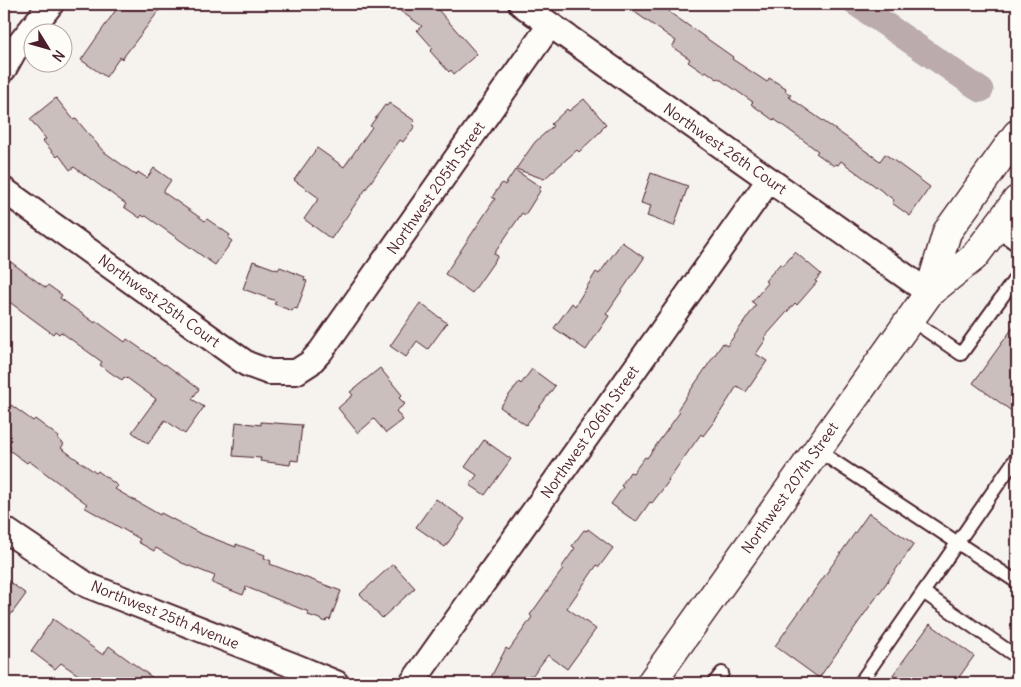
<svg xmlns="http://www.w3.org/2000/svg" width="1021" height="687" font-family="Delius,sans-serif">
  <rect width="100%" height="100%" fill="#f6f3ef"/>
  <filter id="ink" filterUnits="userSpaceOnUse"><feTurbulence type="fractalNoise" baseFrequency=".02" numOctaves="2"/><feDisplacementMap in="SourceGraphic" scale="10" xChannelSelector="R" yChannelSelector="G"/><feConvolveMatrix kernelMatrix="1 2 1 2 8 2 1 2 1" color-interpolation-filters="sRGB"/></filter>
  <g filter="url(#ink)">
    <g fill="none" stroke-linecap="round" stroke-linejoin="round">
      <path stroke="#bbabac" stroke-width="25" d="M856,4l125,86"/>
    </g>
    <path fill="#cbbfbe" stroke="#4a1f2b" d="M120,4h44l-42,55 -2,-2 -14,20 -25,-17z
      M390,4h43l44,50 -23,20 -3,-4 -2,2 -19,-21 3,-3 -16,-18 5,-4z
      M623,4h51l-5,8 64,45 -1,2 35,23 2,-4 17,10 -1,3 6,4 -2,2 91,64 5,-7 45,33 -20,29 -18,-13 2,-3 -53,-39 -3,4 -3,-1 -1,2 -18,-13 2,-2 -44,-32 -1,1 -22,-16 2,-2 -35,-24 -1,1 -11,-8 -2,2 -16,-11 2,-3 -18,-12 4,-6z
      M56,98l18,22 2,-1 27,32 33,24 2,-3 9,6 7,-10 17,12 -8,12 42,29 2,-2 23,16 -2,3 4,3 -17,24 -69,-49 -2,1 -2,-2 -2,3 -16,-11 2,-3 -52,-37 -4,3 -11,-15 -2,2 -14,-16 3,-2 -16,-20z
      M584,99l22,25 -5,5 1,1 -23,22 -2,-2 -33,29 -28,-10 19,-27 18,-16 -2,-2 16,-15 2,2z
      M389,103l26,18 -3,3 3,2 -12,16 -3,-2 -69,99 -27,-20 15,-21 -25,-18 23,-32 27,19 28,-40 -2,-1 15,-21 2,1z
      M515,170l26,17 -2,3 1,1 -15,24 -3,-2 -28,41 4,2 -26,37 -27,-19 50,-75 -3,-2 10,-14 3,2z
      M651,173l37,13 -14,40 -27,-10 4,-10 -10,-3z
      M622,242l22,16 -38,56 3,2 -23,34 -32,-22 18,-25 3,3 21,-34 3,2z
      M795,252l26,22 -6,7 2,1 -20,23 -2,-2 -31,35 2,1 -10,15 11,7 -21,31 -9,-6 -21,33 -13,17 -2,-2 -33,46 1,1 -17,22 -2,-1 -14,20 -25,-18 12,-17 -2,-1 9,-14 3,1 12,-16 2,1 33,-46 -3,-2 46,-67 4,3 29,-41 -4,-3 16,-19 -3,-2 15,-17 3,2z
      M4,257l42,31 2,-3 14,10 -2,3 35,25 1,-2 29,21 2,-3 37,26 1,-1 34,25 -7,10 12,8 -19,27 -20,-14 -17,24 -16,-12 24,-33 -29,-21 -1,1 -2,-2 -2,3 -8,-5 -14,-10 2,-3 -41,-30 -2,2 -4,-3 -2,3 -49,-36z
      M253,261l25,9 2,-3 25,10 -1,3 3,1 -10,28 -3,-1 -2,3 -18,-7 2,-3 -33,-12z
      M420,303l27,20 -19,26 -11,-8 -11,16 -16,-11z
      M1017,322v93l-44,-32z
      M380,368l22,27 -3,3 6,6 -9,7 7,9 -17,13 -12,-14 -16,14 -20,-25 15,-13 -3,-3z
      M532,369l23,17 -29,39 -26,-18 19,-25 2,2z
      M11,405l22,16 2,-2 24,18 -1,2 6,5 -3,4 35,25 2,-2 20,15 -3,3 45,26 1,-2 38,20 37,14v-3l29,11 -1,3 7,3 -1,3 71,27 -11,29 -3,-1 -1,3 -9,-4 -9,-3 1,-3 -63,-25 -3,8 -31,-12 3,-7 -33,-13 -26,-15 -2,3 -16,-9 2,-3 -56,-32 3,-3 -58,-43 -2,2 -18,-13 2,-2 -7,-6v-27z
      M236,422l25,3v-3l41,3 -4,36 -7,-1 -1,5 -30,-4 1,-3 -28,-2z
      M484,440l27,19 -26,36 -15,-10 7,-10 -12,-8z
      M436,499l29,20 -20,28 -29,-20z
      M869,513l45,31 -95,134 -44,-32z
      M588,529l25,19 -14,19 -2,-2 -30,43 29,21 -29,40 -19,-14 -16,21 -2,-1 -4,8h-38l18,-35 3,2 23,-33 -2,-2 33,-46 -2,-1 14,-20 -3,-2 12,-16 3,1z
      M393,564l22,24 -33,30 -22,-24z
      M4,578l22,16 -22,30z
      M53,619l50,36 6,-9 51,37h-70l-29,-20 -6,6 -24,-18z
      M930,624l44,32 -19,27h-68z"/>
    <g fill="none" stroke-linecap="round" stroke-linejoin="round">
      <defs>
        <path id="service" d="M995,229l22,16
          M910,319l51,35 56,-78
          M817,450l200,132
          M923,592l94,65
          M714,683l8,-10
          M860,683l157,-226"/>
        <path id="minor" d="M521,4l408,289
          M4,69l10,-18 37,-47
          M4,190l243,174 22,8h27l14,-9 11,-12 229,-326
          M4,529l83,56 205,80 44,18
          M412,683l357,-503"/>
        <path id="tertiary" d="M929,293l18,-61 70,-98
          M651,683l278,-390 45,-36 43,-57"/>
      </defs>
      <use href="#service" stroke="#4a1f2b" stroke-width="16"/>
      <use href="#minor" stroke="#4a1f2b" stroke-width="28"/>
      <use href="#tertiary" stroke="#4a1f2b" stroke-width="31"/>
      <use href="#service" stroke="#fdfcf7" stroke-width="12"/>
      <use href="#minor" stroke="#fdfcf7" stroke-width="24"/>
      <use href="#tertiary" stroke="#fdfcf7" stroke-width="28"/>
    </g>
  </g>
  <g text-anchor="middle" stroke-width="4.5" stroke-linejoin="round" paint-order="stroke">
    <g font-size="15" fill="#4a1f2b" stroke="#fdfcf7">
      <text transform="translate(725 149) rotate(35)" y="5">Northwest 26th Court</text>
      <text transform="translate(436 188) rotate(-55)" y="5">Northwest 205th Street</text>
      <text transform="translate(159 301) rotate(36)" y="5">Northwest 25th Court</text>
      <text transform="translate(590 432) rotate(-55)" y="5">Northwest 206th Street</text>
      <text transform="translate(790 488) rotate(-55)" y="5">Northwest 207th Street</text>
      <text transform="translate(165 615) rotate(22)" y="5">Northwest 25th Avenue</text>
    </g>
  </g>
  <rect width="1021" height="687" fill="none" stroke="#fdfcf7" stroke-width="20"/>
  <rect x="10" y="10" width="1001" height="667" fill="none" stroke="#4a1f2b" stroke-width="2" filter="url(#ink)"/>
  <g transform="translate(48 48) rotate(127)"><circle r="24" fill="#fdfcf7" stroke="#b5a4a5"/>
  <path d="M0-4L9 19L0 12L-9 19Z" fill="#4a1f2b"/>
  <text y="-8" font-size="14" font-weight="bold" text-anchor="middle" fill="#4a1f2b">N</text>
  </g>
</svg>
